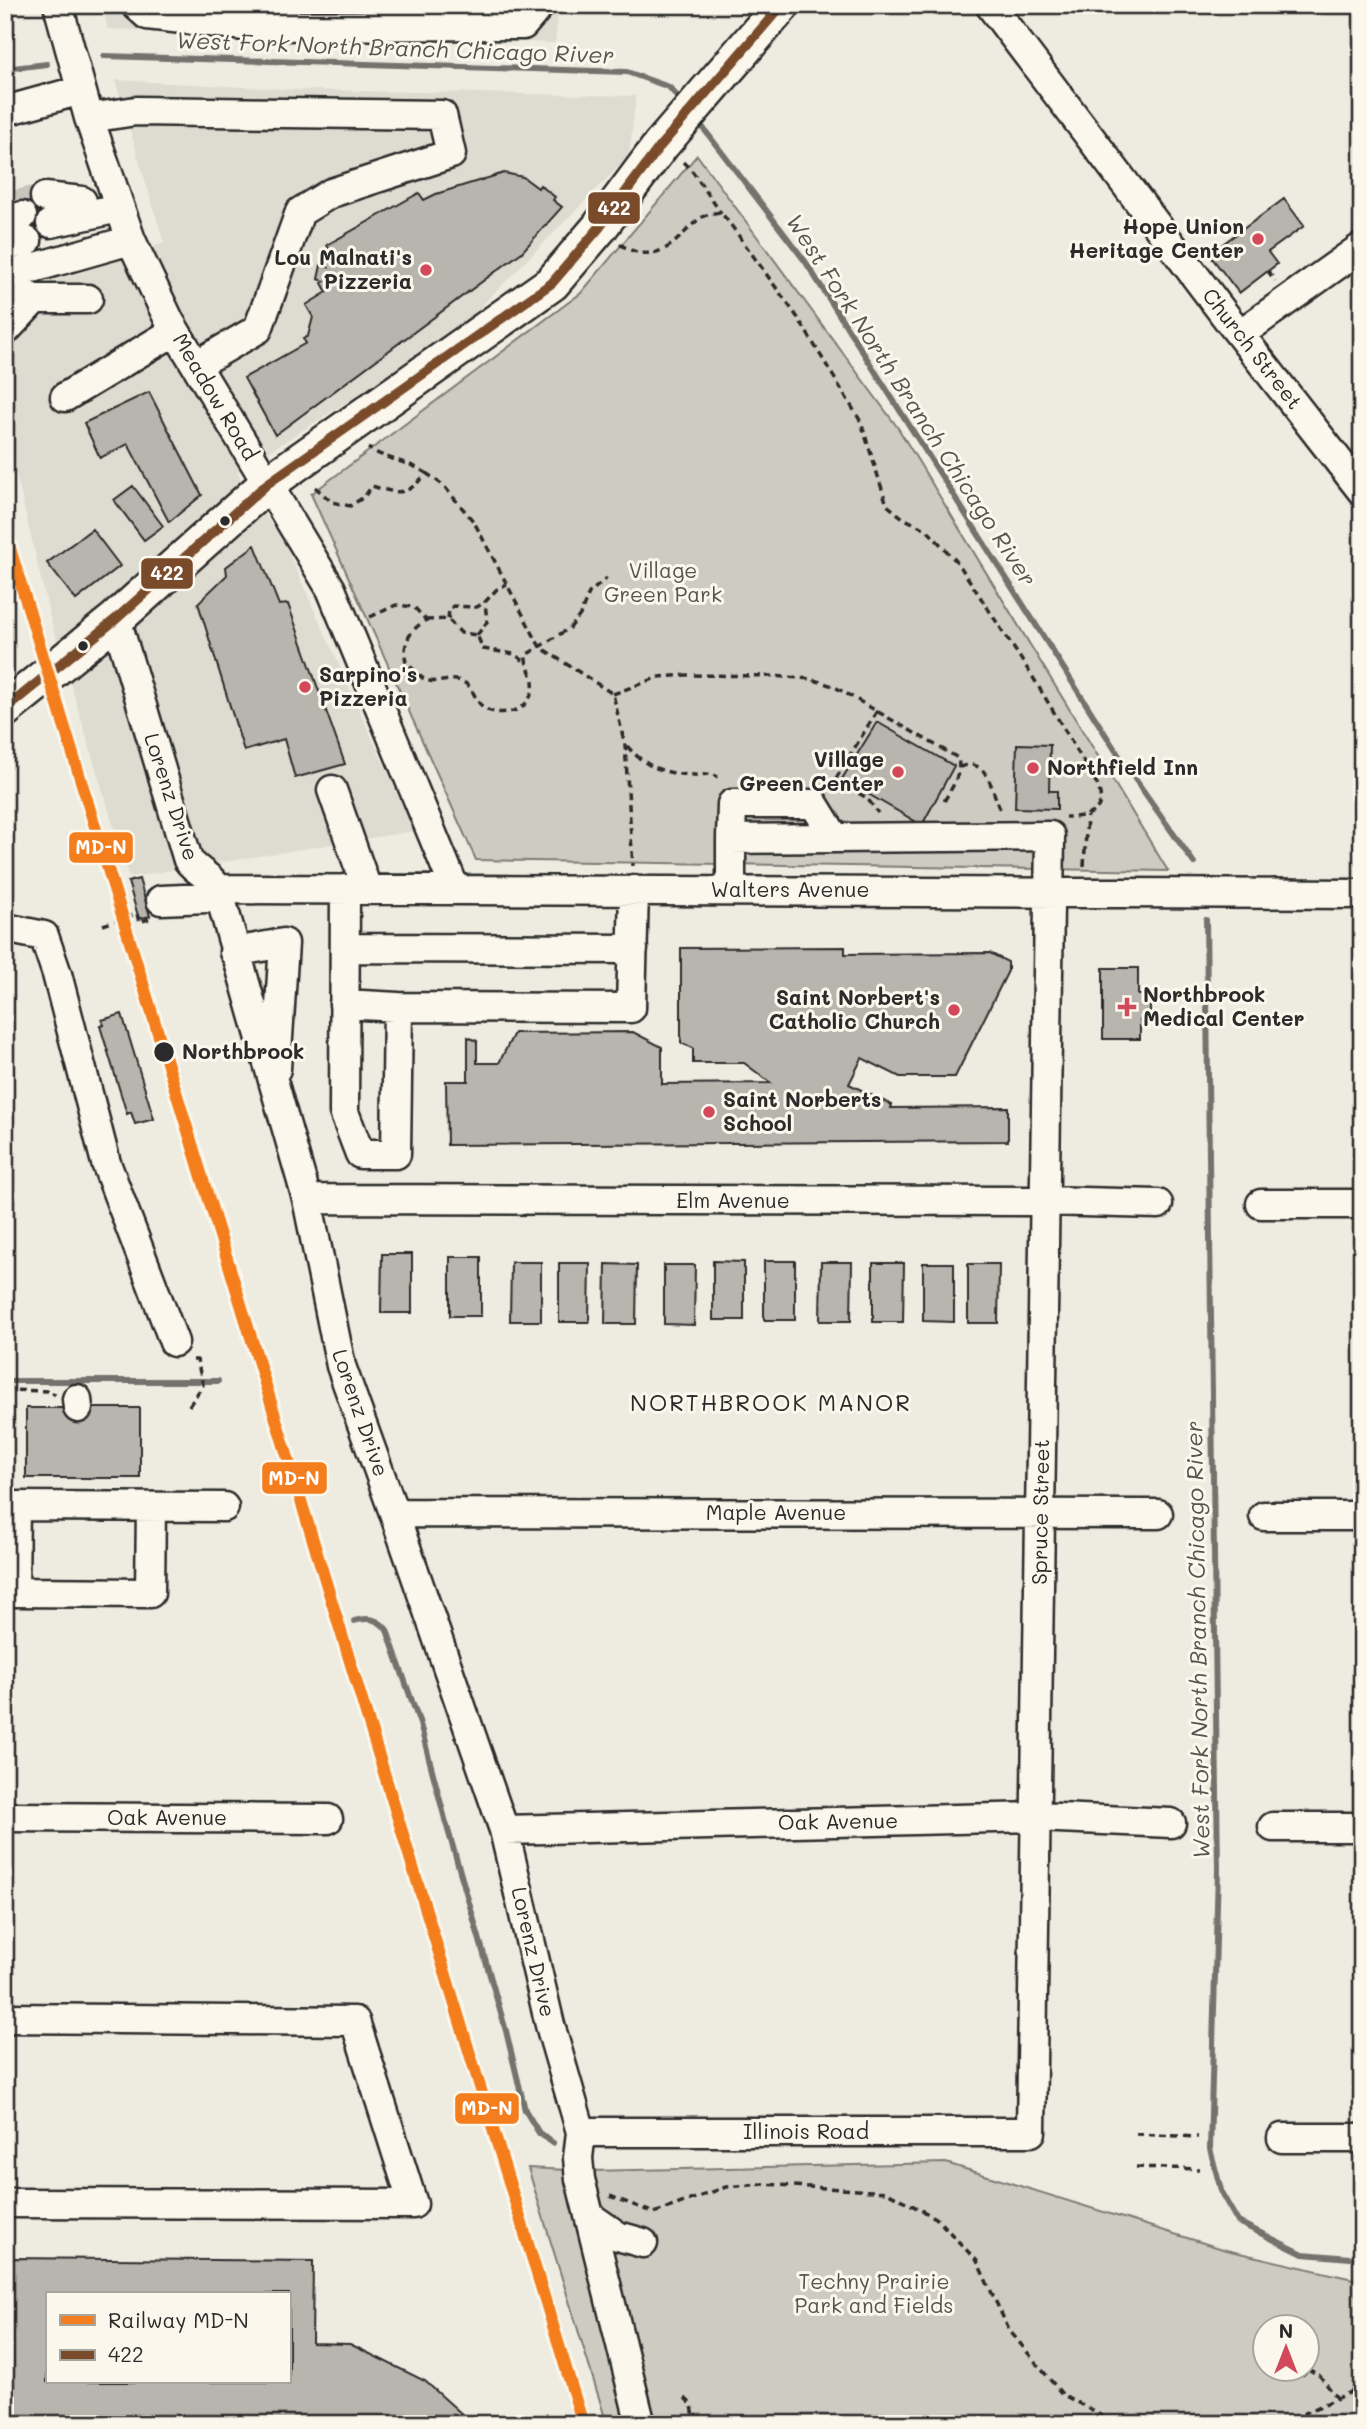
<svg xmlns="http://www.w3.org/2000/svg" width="1367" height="2429" font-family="Mali,sans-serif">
  <rect width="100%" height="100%" fill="#eeebe0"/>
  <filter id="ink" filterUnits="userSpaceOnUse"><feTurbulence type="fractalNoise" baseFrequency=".0143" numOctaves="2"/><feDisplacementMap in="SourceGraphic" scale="14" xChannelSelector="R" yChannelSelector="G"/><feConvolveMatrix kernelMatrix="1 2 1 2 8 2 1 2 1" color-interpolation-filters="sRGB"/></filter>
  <g filter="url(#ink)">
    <path fill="#dedbd1" d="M102,5h457l-4,38 -447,-14z
      M115,80l188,10 333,6 -7,60 -175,178 -217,138 48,73 129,286 -285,46 -79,-260 -45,-190v-132l104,-31 55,-21z"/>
    <path fill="#cecbc2" stroke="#7c7b76" stroke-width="2" fill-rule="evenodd" d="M697,155l201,273 270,443 -692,-11 -165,-366 270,-201z
      M946,2163l280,87 136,31v143h-755l-79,-256 61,3zM1266,2328h42v42h-42z"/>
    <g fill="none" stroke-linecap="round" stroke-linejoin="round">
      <path stroke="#74726e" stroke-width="6" d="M104,56l523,16 42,15 14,16
        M5,69l42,-5
        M697,120l108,141 316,498 73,104
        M1206,920l12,950 -8,279 12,45 16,28 65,32 59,5
        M5,1381h213
        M354,1621c13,-4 25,-3 33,9l33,94 26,99 60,208 19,79 14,23 14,10"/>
    </g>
    <path fill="#b8b5ae" stroke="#2b2b2b" stroke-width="2" fill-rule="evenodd" d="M243,5h246v4z
      M504,173l19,4 15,11 2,-3 15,12 -2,3 9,7 -40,45 -247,183 -31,-57 62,-35 -3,-4 5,-3 5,-19 -7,-12 21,-13 -5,-9 3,-2 -7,-2 3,-14 7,2 -2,-3 8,-6 -7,-13 92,-52 5,7 12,-6z
      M1284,199l20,27 -36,26 9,12 -38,29 -30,-39z
      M149,392l53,103 -33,27 -41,-78 -28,14 -16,-35z
      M133,486l30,40 -19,14 -30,-40z
      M92,529l28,37 -44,34 -29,-37z
      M255,545l24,60 9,-1 57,160 -50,14 -11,-39 -40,12 -46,-148 29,-28 -1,-8z
      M877,722l77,44 -32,59 -80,-46z
      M1017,744l33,1 -1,46h8v18l-42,-1z
      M139,879l11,37 -11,3 -11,-37z
      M845,947v7l145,-1 18,9v9l-53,106h-55l-38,-19 -13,26 43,21 -1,3 117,-1v34l-561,4 -1,-64h22v-44l9,4v22h22l15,-30 119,-1 29,15v37l109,-1 -27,-20h-51v-15l-12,-5v-95z
      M1103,968h35v27h12v25h-10v19h-37z
      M122,1014l32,105 -19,5 -4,-12 -4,2 -27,-88 4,-1 -2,-5z
      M382,1254h30v59h-31z
      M450,1257h31v59h-31z
      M713,1261l31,1v58h-31z
      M764,1261h31v59h-31z
      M511,1262h30v59h-31z
      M821,1262h31l-1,59h-31z
      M559,1263h31l-1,59h-30z
      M873,1263h31l-1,59h-30z
      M923,1263h31v59l-31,-1z
      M606,1264l31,1 -1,59h-31z
      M968,1264h31l-1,59h-30z
      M664,1265h31l-1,60 -30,-1z
      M26,1408h114v70h-114z
      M9,2258l304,3 -1,82 38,1 75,37 48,43h-468zM47,2294h242v88h-242z"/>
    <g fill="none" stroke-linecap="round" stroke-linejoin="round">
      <path stroke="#c7c5bc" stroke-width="28" stroke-dasharray="28 14" stroke-linecap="butt" d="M17,204l28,-7"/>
      <defs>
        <path id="minor" d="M58,5l31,113 42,122 39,82 161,267 124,300
          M136,5l11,10 98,11 278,-1 17,-20
          M990,5l237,313 135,173
          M5,111l76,-21
          M89,118l47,-7 306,4 9,39 -120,39 -31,19 -42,117 -62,36
          M45,197l37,4
          M5,221l17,-5
          M51,223l68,-15
          M5,246l22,-5
          M5,276l126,-36
          M5,286l30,13h53
          M5,331l30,-32
          M1240,334l122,-87
          M65,397l110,-66
          M116,619l72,241c9,12 23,16 30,29l89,310 34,167 53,147 110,317 46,195 31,107 -3,26 2,21 59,238
          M332,790l35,99
          M731,839l1,-35h82l21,34
          M218,889l1144,5
          M345,889l-1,223 16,42h36l2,-147 233,1 3,-118
          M161,900l46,-2 11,-9
          M5,928l39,8 13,38 49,189 68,179
          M345,948l288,1
          M234,952l50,-9 -8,126
          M344,1004l54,3
          M307,1199l739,2 112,3
          M1261,1204h101
          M77,1399l1,9
          M5,1506l219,1
          M15,1506l-1,86 136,1 1,-86
          M394,1513l764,1
          M1264,1516h98
          M5,1817l323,2
          M1273,1827h89
          M504,1830l532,-13 135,6
          M5,2018l350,3 58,183 -408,-1
          M581,2132h450l19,-1296 -319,3v51
          M1282,2138h80
          M589,2216l29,20 25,7"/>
        <path id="major" d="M5,709l111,-90 151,-135 285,-201 47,-55 62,-83 121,-140"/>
      </defs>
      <use href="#minor" stroke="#2b2b2b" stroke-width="33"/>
      <use href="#major" stroke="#2b2b2b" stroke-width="40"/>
      <path stroke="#2b2b2b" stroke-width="3.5" stroke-dasharray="7 5" stroke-linecap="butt" d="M683,162l10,10 28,41
        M620,244c7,5 12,7 20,9 42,5 48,-44 81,-40l7,8 70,97 63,104 26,83 16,13 24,12 31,33 76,116 63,105c12,28 -10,34 -32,33
        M1268,271l7,10
        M426,473l17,12 31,37 66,125 73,47 12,51 8,121
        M315,487l17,15 18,4 14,-9 8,-11c27,8 35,11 54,-13 -18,-12 -40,-13 -58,-25
        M370,617l26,-12 18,2 12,13c-16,10 -24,23 -20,42 7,6 12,14 20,18 13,5 25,-4 37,2 11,5 11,18 20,25 7,6 18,6 26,5 15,-2 26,-16 24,-31 -2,-10 -8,-16 -7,-26l44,-27 10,-13 9,-22 18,-15
        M448,619l1,-9 4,-4 24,1 8,-5
        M426,620l22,-1 13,14 16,2 6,14 31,5 10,7
        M477,635l10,-13 -2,-20 12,-13 10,-5
        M613,694l46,-17 27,-2 87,1 38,3 22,7 125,72c4,17 -7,31 -15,45
        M877,711l-42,69 32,18 11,15
        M627,746c20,23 39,28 70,29 8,0 13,-3 21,2
        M960,767c31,-12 31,29 42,45
        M1084,866l3,-50
        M103,925l34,-11 2,8 10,-3
        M5,1390l46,1 4,4
        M189,1406l14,-21 -6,-25h-6
        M1136,2134l62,3
        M1136,2167l63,2
        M610,2196l44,17 72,-26 38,-3 123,8 49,26 41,43 32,69 53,64 54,30
        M1308,2358v10
        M1308,2369l12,7 17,22
        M1281,2370c7,10 19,10 26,0
        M1289,2370h9
        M685,2398l7,7 3,19
        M1281,2424l81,-37"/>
      <use href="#minor" stroke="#fbf7ec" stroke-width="28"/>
      <use href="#major" stroke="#fbf7ec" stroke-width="35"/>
      <defs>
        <path id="bus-1" d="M5,709l111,-90 151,-135 285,-201 47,-55 62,-83 121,-140"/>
      </defs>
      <use href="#bus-1" stroke="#fbf7ec" stroke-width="16"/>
      <use href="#bus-1" stroke="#7a4b2a" stroke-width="10"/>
      <defs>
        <path id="rail-1" d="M5,532c192,631 387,1261 578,1892"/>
      </defs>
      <use href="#rail-1" stroke="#fbf7ec" stroke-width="18"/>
      <use href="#rail-1" stroke="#f47e1e" stroke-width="12"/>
    </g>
  </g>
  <g fill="#d1495b" stroke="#fbf7ec" stroke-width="2.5">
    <circle cx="1258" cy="239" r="7"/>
    <circle cx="426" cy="270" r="7"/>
    <circle cx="305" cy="687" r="7"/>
    <circle cx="1033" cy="768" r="7"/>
    <circle cx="898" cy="772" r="7"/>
    <path d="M1123.5 996.5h7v7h7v7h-7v7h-7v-7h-7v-7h7z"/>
    <circle cx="954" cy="1010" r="7"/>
    <circle cx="709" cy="1112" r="7"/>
  </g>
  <g fill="#2b2b2b" stroke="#fbf7ec" stroke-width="2.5">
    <circle cx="225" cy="521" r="6"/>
    <circle cx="83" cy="646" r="6"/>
    <circle cx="164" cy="1052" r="11"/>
  </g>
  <g text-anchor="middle" stroke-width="6" stroke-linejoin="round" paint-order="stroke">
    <g font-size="21" font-weight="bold" fill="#2b2b2b" stroke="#fbf7ec" text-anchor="end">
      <text x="1244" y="234">Hope Union<tspan x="1244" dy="24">Heritage Center</tspan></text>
      <text x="412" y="265">Lou Malnati's<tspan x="412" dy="24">Pizzeria</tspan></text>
      <text x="319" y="682" text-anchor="start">Sarpino's<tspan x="319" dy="24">Pizzeria</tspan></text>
      <text x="884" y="767">Village<tspan x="884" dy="24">Green Center</tspan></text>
      <text x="1047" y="775" text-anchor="start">Northfield Inn</text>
      <text x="1143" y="1002" text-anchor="start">Northbrook<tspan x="1143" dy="24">Medical Center</tspan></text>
      <text x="940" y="1005">Saint Norbert's<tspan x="940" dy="24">Catholic Church</tspan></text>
      <text x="723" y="1107" text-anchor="start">Saint Norberts<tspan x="723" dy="24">School</tspan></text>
    </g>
    <g font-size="21" fill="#2b2b2b" stroke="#fbf7ec">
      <text transform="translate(1252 349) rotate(52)" y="7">Church Street</text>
      <text transform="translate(215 397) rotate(59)" y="7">Meadow Road</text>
      <text transform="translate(171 797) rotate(72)" y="7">Lorenz Drive</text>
      <text x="790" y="897">Walters Avenue</text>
      <text x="733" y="1208">Elm Avenue</text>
      <text transform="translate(360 1413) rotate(71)" y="7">Lorenz Drive</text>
      <text transform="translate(1041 1512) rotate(-89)" y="7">Spruce Street</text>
      <text x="776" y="1520">Maple Avenue</text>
      <text x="167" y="1825">Oak Avenue</text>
      <text transform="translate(838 1822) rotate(-1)" y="7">Oak Avenue</text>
      <text transform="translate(533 1952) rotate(77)" y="7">Lorenz Drive</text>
      <text x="806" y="2139">Illinois Road</text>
    </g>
    <g font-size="21" fill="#545351" stroke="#fbf7ec">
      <text x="663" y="578">Village<tspan x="663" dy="24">Green Park</tspan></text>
      <text x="874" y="2289">Techny Prairie<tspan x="874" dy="24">Park and Fields</tspan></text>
    </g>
    <g font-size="21" font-weight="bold" fill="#2b2b2b" stroke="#fbf7ec" text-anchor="start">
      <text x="182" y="1059">Northbrook</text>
    </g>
    <g font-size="23" font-style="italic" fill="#555552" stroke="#fbf7ec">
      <text transform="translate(395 48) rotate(2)" y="8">West Fork North Branch Chicago River</text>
      <text transform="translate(911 400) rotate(57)" y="8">West Fork North Branch Chicago River</text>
      <text transform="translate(1198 1640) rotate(-91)" y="8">West Fork North Branch Chicago River</text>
    </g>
    <g font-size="23" letter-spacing="2" fill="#2b2b2b" stroke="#fbf7ec">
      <text x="771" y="1411">NORTHBROOK MANOR</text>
    </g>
  </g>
  <g stroke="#fbf7ec" stroke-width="2.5">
    <rect x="587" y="191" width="54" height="34" rx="7" fill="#7a4b2a"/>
    <rect x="140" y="557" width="54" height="33" rx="7" fill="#7a4b2a"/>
    <rect x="68" y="831" width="66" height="33" rx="7" fill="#f47e1e"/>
    <rect x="261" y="1461" width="67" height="34" rx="7" fill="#f47e1e"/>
    <rect x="454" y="2092" width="66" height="33" rx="7" fill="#f47e1e"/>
  </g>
  <g font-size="19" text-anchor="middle" font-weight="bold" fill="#fff">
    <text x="614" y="215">422</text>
    <text x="167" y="580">422</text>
    <text x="101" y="854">MD-N</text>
    <text x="294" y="1485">MD-N</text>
    <text x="487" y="2115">MD-N</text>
  </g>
  <rect width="1367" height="2429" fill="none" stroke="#fbf7ec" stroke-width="28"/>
  <rect x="14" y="14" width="1339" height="2401" fill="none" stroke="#2b2b2b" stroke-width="2.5" filter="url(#ink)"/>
  <rect x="46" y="2292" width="245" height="91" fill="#fbf7ec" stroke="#a8a59f" stroke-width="2"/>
  <rect x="60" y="2315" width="35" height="10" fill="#f47e1e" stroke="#a8a59f" stroke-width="2"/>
  <text x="108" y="2328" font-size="21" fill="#2b2b2b">Railway MD-N</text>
  <rect x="60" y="2350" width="35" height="10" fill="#7a4b2a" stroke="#a8a59f" stroke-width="2"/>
  <text x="108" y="2362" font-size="21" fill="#2b2b2b">422</text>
  <g transform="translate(1286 2348)"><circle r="33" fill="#fbf7ec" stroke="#a8a59f" stroke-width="2"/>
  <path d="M0-5L12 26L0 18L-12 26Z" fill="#d1495b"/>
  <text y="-10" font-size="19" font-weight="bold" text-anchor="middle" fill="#2b2b2b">N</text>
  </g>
</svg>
